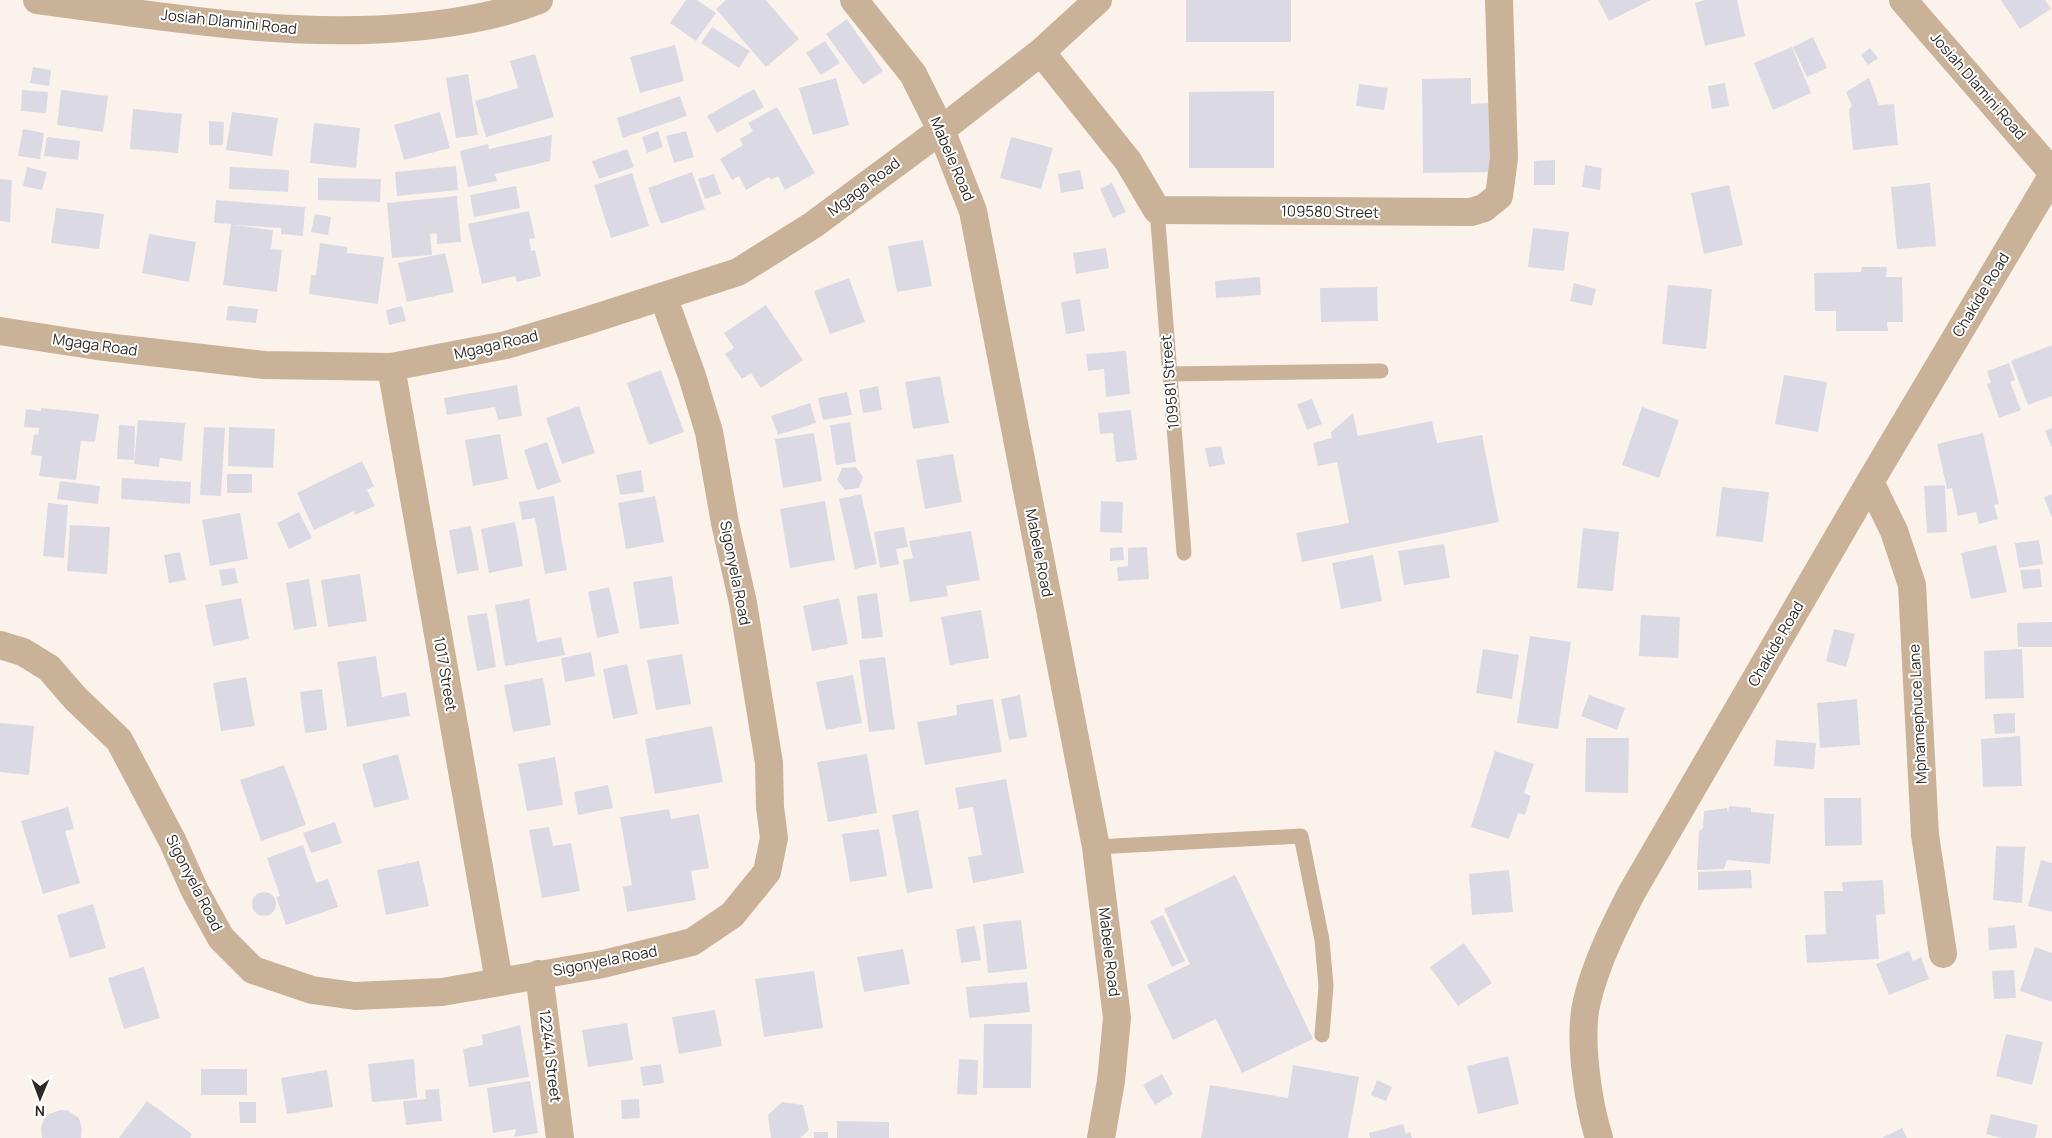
<svg xmlns="http://www.w3.org/2000/svg" width="2052" height="1138" font-family="Manrope,sans-serif">
  <rect width="100%" height="100%" fill="#fbf3eb"/>
  <path fill="#dbdae4" d="M686,0h11l19,13 -20,28 -26,-18z
    M726,0h40l33,39 -33,28 -50,-58z
    M1186,0h105v42h-105z
    M1598,0h53l-42,21z
    M1705,0h32l8,36 -40,10 -10,-43z
    M2001,0h44l6,9 -31,20z
    M847,19l36,52 -20,14 -37,-51z
    M712,27l38,24 -11,17 -38,-25z
    M1813,37l14,31 -20,9 -14,-30z
    M825,41l15,22 -19,12 -15,-22z
    M675,45l9,36 -44,12 -10,-36z
    M1792,47l19,46 -38,17 -19,-47z
    M1870,48l8,10 -10,7 -7,-10z
    M535,54l19,63 -68,20 -11,-36 43,-13 -8,-27z
    M33,67l18,3 -2,16 -19,-3z
    M468,74l10,61 -22,3 -10,-60z
    M836,78l13,47 -36,10 -14,-47z
    M1471,78v26l19,-1 1,69 -68,1 -1,-94z
    M1869,78l10,27 15,-1 4,41 -45,5 -4,-41 3,-3 -6,-14z
    M1725,83l4,23 -17,3 -4,-23z
    M1359,84l29,4 -4,22 -28,-4z
    M754,89l10,18 -47,26 -10,-17z
    M22,90l26,2 -2,21 -25,-2z
    M61,90l47,6 -5,36 -46,-7z
    M1274,91v77h-85v-76z
    M680,96l7,20 -64,22 -6,-20z
    M777,107l38,66 -30,17 -7,-14 -7,4 -2,-3 -23,13 -7,-14 -7,4 -12,-21 23,-14 -3,-6 13,-8 -5,-8z
    M133,109l49,5 -4,39 -48,-4z
    M232,112l46,6 -6,38 -46,-6z
    M440,112l10,36 -46,12 -10,-35z
    M209,121l15,1 -1,23h-14z
    M314,123l46,5 -4,40 -46,-5z
    M23,129l21,4 -4,26 -22,-3z
    M658,131l5,16 -16,6 -5,-16z
    M686,131l8,26 -20,6 -8,-27z
    M552,135l-2,26 -55,13 2,7 -29,6 -8,-36 28,-7 1,5z
    M47,137l33,4 -2,19 -34,-4z
    M1011,137l42,11 -12,41 -41,-11z
    M627,149l7,18 -35,12 -7,-18z
    M1555,160v25h-21v-24z
    M1585,165l17,3 -2,22 -18,-3z
    M456,166l2,24 -61,6 -2,-24z
    M27,167l20,5 -5,18 -19,-4z
    M230,167l59,3 -1,22 -59,-3z
    M1080,170l4,19 -23,4 -3,-19z
    M692,172l13,37 -44,15 -13,-36z
    M632,173l17,53 -38,12 -17,-53z
    M714,174l7,20 -16,5 -7,-20z
    M318,178l63,1 -1,23 -62,-2z
    M0,179l12,1 -2,42 -10,-1z
    M1112,183l14,29 -13,6 -13,-29z
    M1930,183l6,63 -39,3 -6,-62z
    M1729,185l14,60 -39,9 -13,-61z
    M516,186l4,22 -46,9 -4,-22z
    M457,196l4,46 -24,2v-11l-7,1 2,21 -40,3 -5,-55z
    M216,200l89,7 -2,29 -22,-2v-6l-48,-3 40,5 -2,19 11,1 -5,42 -54,-7 8,-61 -17,-1z
    M56,208l48,6 -5,35 -48,-6z
    M529,211l6,27 -6,1 2,12 4,-1 6,26 -24,6 -2,-6 -33,8 -14,-60z
    M315,214l16,3 -3,18 -17,-3z
    M1533,228l36,4 -5,39 -36,-4z
    M149,234l47,8 -7,40 -47,-9z
    M923,240l9,46 -35,6 -9,-46z
    M320,243l27,4v6l37,4 -6,47 -69,-10 2,-19h5z
    M1106,248l3,20 -33,6 -3,-21z
    M445,253l9,39 -47,10 -9,-39z
    M1862,267h25l-1,10h16l1,45h-16l1,9h-52v-20h-21l-1,-38 47,-1z
    M1260,277l1,18 -45,3 -1,-17z
    M849,278l16,44 -35,12 -16,-43z
    M1574,283l22,6 -4,17 -22,-5z
    M1668,285l44,4 -6,60 -44,-5z
    M1377,287l1,34 -57,1 -1,-34z
    M1080,299l5,32 -19,3 -5,-32z
    M766,305l37,55 -42,28 -10,-15 -9,6 -17,-25 9,-6 -10,-15z
    M228,306l30,3 -2,14 -30,-3z
    M402,306l4,15 -17,4 -3,-15z
    M2052,345v51l-24,9 -17,-44z
    M1126,351l4,43 -24,3 -2,-28 -16,2 -2,-17z
    M2009,363l6,17 -5,2 11,28 -22,8 -12,-34 4,-1 -4,-12z
    M661,370l23,62 -35,13 -22,-62z
    M1784,375l43,7 -9,50 -43,-8z
    M940,376l9,47 -36,6 -8,-47z
    M517,385l5,31 -24,4 -3,-13 -48,8 -3,-17z
    M878,386l4,24 -19,3 -4,-23z
    M847,392l5,23 -29,5 -5,-22z
    M1312,399l10,25 -15,6 -10,-26z
    M810,403l6,20 -38,12 -7,-19z
    M579,406l16,47 -33,11 -16,-46z
    M1642,407l37,13 -20,58 -37,-13z
    M41,408l58,6 -4,28 -14,-1 -5,39 -37,-4 3,-20 -11,-1 3,-21 4,1 1,-7 -15,-1 2,-18 15,2z
    M1131,410l6,50 -21,2 -3,-29 -13,1 -2,-21z
    M1353,413l5,23 74,-15 5,22 45,-8 17,87 -197,40 -6,-29 53,-10 -12,-61 -19,4 -5,-23 19,-5 -1,-6z
    M138,420l47,3 -3,38 -22,-3 -1,9 -25,-3z
    M850,422l6,40 -20,3 -6,-40z
    M119,425l16,1 -1,34 -17,-1z
    M204,427l21,1 -4,68 -21,-1z
    M229,427l46,2 -2,39 -45,-2z
    M2052,428v20l-7,-17z
    M814,433l8,48 -39,7 -8,-49z
    M1983,433l16,71 -5,1 4,14 -19,5 -3,-12 -18,4 -6,-28 -5,1 -10,-45z
    M500,434l8,45 -35,7 -8,-46z
    M547,442l14,40 -24,8 -13,-40z
    M1221,446l4,18 -16,3 -4,-19z
    M953,454l9,48 -37,7 -9,-49z
    M362,461l12,25 -7,4 8,16 -20,9 -1,-4 -40,19 -17,-37z
    M856,467l7,10 -4,11 -14,2 -8,-10 5,-12z
    M641,470l3,22 -24,3 -4,-20z
    M227,474h25v19h-25z
    M122,478l69,4 -1,22 -69,-5z
    M60,481l40,5 -2,18 -41,-5z
    M1945,485l2,47 -20,1 -3,-47z
    M1722,487l47,5 -6,50 -47,-6z
    M861,494l16,70 -22,5 -16,-70z
    M2052,494v24l-8,-21z
    M554,496l13,74 -22,4 -10,-56 -13,2 -3,-18z
    M655,496l9,46 -38,7 -8,-46z
    M825,501l10,59 -45,8 -10,-59z
    M1101,501l22,1 -1,31 -22,-1z
    M48,503l20,2 -4,53 -21,-2z
    M299,512l13,26 -23,11 -12,-26z
    M240,513l8,46 -38,7 -8,-46z
    M515,522l8,44 -34,7 -8,-44z
    M70,525l40,2 -3,47 -40,-3z
    M471,526l8,44 -22,4 -8,-44z
    M904,527l4,20 -12,2 3,15 -19,4 -6,-36z
    M1583,528l36,4 -6,59 -36,-3z
    M971,531l9,49 -34,6 2,10 -38,6 -7,-42 10,-2 -4,-17z
    M2039,540l4,24 -24,4 -4,-25z
    M1444,544l6,34 -46,7 -6,-34z
    M1996,545l11,47 -36,7 -10,-46z
    M1123,547l1,13 -14,1v-13z
    M1147,547l2,32 -31,2 -1,-14 11,-1v-18z
    M180,552l6,28 -17,3 -5,-28z
    M1373,555l9,46 -41,8 -9,-46z
    M235,568l3,15 -16,3 -3,-16z
    M2040,569l2,18 -19,2 -3,-19z
    M360,574l7,47 -39,6 -7,-47z
    M672,576l7,48 -39,5 -7,-47z
    M309,579l8,47 -23,4 -8,-47z
    M609,587l10,46 -22,5 -9,-46z
    M877,593l6,44 -21,2 -5,-43z
    M241,598l8,41 -36,7 -8,-41z
    M839,598l9,46 -36,7 -9,-45z
    M529,599l8,43 24,-5 4,18 -60,11 -10,-61z
    M981,610l8,48 -39,7 -9,-48z
    M487,613l9,54 -19,4 -10,-55z
    M1641,615l39,2 -2,41 -39,-2z
    M2052,622v25h-34l-1,-24z
    M1834,629l21,5 -9,33 -20,-6z
    M1530,636l41,6 -13,87 -41,-6z
    M1483,649l36,6 -7,44 -36,-6z
    M2022,649l2,49 -39,1 -1,-48z
    M591,652l4,24 -30,6 -4,-24z
    M682,654l9,50 -35,6 -9,-50z
    M376,656l6,41 24,-5 4,24 -63,11 -10,-65z
    M885,657l10,72 -26,3 -10,-72z
    M627,664l11,50 -25,5 -10,-50z
    M853,675l9,48 -36,7 -10,-48z
    M246,677l9,49 -34,5 -8,-48z
    M543,678l8,47 -38,7 -9,-47z
    M322,689l5,41 -22,3 -5,-41z
    M1020,695l7,42 -18,3 -8,-41z
    M1589,695l36,13 -8,22 -36,-14z
    M993,699l9,53 -77,13 -8,-43 40,-7 -1,-10z
    M1857,699l3,46 -40,3 -3,-45z
    M2015,713v20l-20,1 -2,-20z
    M0,723l34,3 -5,49 -29,-3z
    M712,726l11,56 -68,12 -10,-55z
    M2020,736l2,50 -39,1 -2,-48z
    M1586,738h43l-1,55 -43,-1z
    M1776,740l40,3 -2,26 -40,-3z
    M1495,751l39,13 -10,29 7,3 -6,19 -7,-2 -9,26 -38,-12z
    M398,754l11,45 -35,9 -12,-44z
    M867,754l10,59 -49,9 -11,-60z
    M555,757l8,48 -36,6 -9,-47z
    M284,765l22,60 -45,16 -21,-61z
    M1006,779l18,94 -51,10 -5,-26 14,-2 -9,-48 -14,2 -4,-21z
    M608,785l5,23 -35,7 -4,-23z
    M1824,798h37l1,47 -37,1z
    M1729,806l22,2v4l23,2 -4,50 -43,-4 -3,9 -27,1 2,-39 4,-3 1,-17 23,-3 1,4z
    M68,807l6,22 -9,2 15,52 -37,11 -22,-73z
    M669,809l2,10 28,-5 10,54 -18,3 5,29 -69,12 -4,-25 9,-2 -12,-68z
    M918,810l15,78 -26,5 -15,-78z
    M335,822l7,21 -31,10 -8,-20z
    M549,827l4,19 18,-3 9,48 -38,7 -13,-68z
    M879,829l8,47 -37,6 -8,-48z
    M303,845l13,38 12,-4 10,28 -52,18 -10,-28 4,-1 -13,-38z
    M1996,846l29,1 -3,56 -29,-3z
    M2041,860l11,3v49l-24,-6z
    M419,861l10,45 -43,9 -9,-45z
    M1509,870l4,42 -41,3 -3,-41z
    M1751,870l1,18 -54,2v-18z
    M1235,875l78,164 -71,34 -26,-54 -43,21 -26,-55 43,-21 -26,-55z
    M1883,880l2,34 -9,1 3,44 -72,4 -2,-28 21,-1 -2,-43h19l-1,-9z
    M252 904a12 12 0 1 1 24 0a12 12 0 1 1-24 0Z
    M93,904l13,44 -36,10 -13,-43z
    M1163,915l22,46 -13,6 -22,-46z
    M1021,920l6,49 -39,4 -5,-49z
    M2015,925l2,23 -28,2 -1,-22z
    M975,926l6,34 -20,3 -5,-34z
    M1464,943l28,40 -34,23 -28,-39z
    M2035,947l17,6v49l-32,-11z
    M903,949l7,35 -46,8 -7,-35z
    M1909,951l4,10 8,-4 8,22 -40,16 -13,-31z
    M144,967l16,51 -36,11 -16,-51z
    M2014,970l2,28 -22,1 -2,-28z
    M814,971l9,57 -59,9 -9,-58z
    M1027,982l3,30 -61,6 -3,-31z
    M715,1010l7,36 -43,8 -7,-37z
    M627,1023l6,37 -45,7 -6,-37z
    M984,1024h48l-1,64h-48z
    M520,1025l9,52 -60,10 -6,-38 20,-4 -1,-10z
    M2006,1034l37,8 -11,43 -36,-9z
    M1508,1056l11,48 -41,10 -11,-48z
    M414,1059l3,39 -45,4 -4,-38z
    M959,1059l19,1 -1,35 -20,-1z
    M661,1064l3,19 -21,3 -3,-19z
    M1293,1065l66,12 -11,61h-147l9,-53 78,13z
    M201,1069h46v26h-46z
    M327,1070l6,37 -46,7 -6,-36z
    M1162,1074l11,20 -18,11 -12,-20z
    M1377,1080l15,7 -6,14 -15,-6z
    M530,1081l8,52 -24,4 2,-8 -23,4 -6,-45z
    M439,1089l3,32 -36,4 -3,-24 23,-2 -1,-9z
    M639,1099l1,19 -18,1 -1,-19z
    M147,1101l45,33 -2,4h-71z
    M239,1102h17v21h-16z
    M782,1102l21,3 6,25 -9,8h-29l-3,-23z
    M60,1110h7l12,8 3,12 -1,8h-39l-1,-10 2,-7 4,-6z
    M1991,1114l47,11 -3,13h-33l-16,-4z
    M837,1121l52,1v16h-52z
    M1403,1124l3,10 4,-2 2,6h-42l-1,-5z
    M1902,1128l5,10h-25z
    M814,1132h14v6h-14z"/>
  <g fill="none" stroke-linecap="round" stroke-linejoin="round">
    <path stroke="#cab298" stroke-width="15" d="M1157,210l27,343
      M1169,374l212,-3
      M1096,847l205,-11 21,104 4,46 -4,49"/>
    <path stroke="#cab298" stroke-width="28" d="M37,0c125,16 250,39 376,27 43,-4 86,-11 126,-27
      M854,0l59,74 28,56 32,81 123,636 21,171 -6,63 -10,57
      M1903,0l149,172
      M1041,52l87,109 29,49 314,2 13,-4 15,-12 5,-38 -5,-158
      M0,331l97,15 167,19 127,2 115,-22 77,-23 155,-50 75,-47 128,-95 100,-78 57,-52
      M391,367l108,614
      M1870,482l24,49 18,54 13,250 18,119
      M0,645l23,7 26,16 27,31 43,41 53,100 23,51 26,47 32,32 59,20 43,6 87,-4 161,-28 89,-22 40,-27 35,-43 7,-34 -4,-31 -1,-44 -26,-160 -18,-80 -16,-91 -17,-56 -29,-80
      M539,974l21,164
      M1599,1138c-11,-35 -21,-102 -12,-137 9,-38 27,-74 45,-109l238,-410 182,-306"/>
  </g>
  <g text-anchor="middle" stroke-width="4" stroke-linejoin="round" paint-order="stroke">
    <g font-size="15" fill="#2d2a26" stroke="#fff">
      <text transform="translate(229 22) rotate(6)" y="5">Josiah Dlamini Road</text>
      <text transform="translate(1978 86) rotate(49)" y="5">Josiah Dlamini Road</text>
      <text transform="translate(952 159) rotate(67)" y="5">Mabele Road</text>
      <text transform="translate(864 187) rotate(-37)" y="5">Mgaga Road</text>
      <text transform="translate(1330 212) rotate(1)" y="5">109580 Street</text>
      <text transform="translate(1981 295) rotate(-59)" y="5">Chakide Road</text>
      <text transform="translate(95 345) rotate(8)" y="5">Mgaga Road</text>
      <text transform="translate(496 345) rotate(-13)" y="5">Mgaga Road</text>
      <text transform="translate(1170 382) rotate(-95)" y="5">109581 Street</text>
      <text transform="translate(1039 553) rotate(79)" y="5">Mabele Road</text>
      <text transform="translate(735 573) rotate(79)" y="5">Sigonyela Road</text>
      <text transform="translate(1776 644) rotate(-60)" y="5">Chakide Road</text>
      <text transform="translate(445 674) rotate(80)" y="5">1017 Street</text>
      <text transform="translate(1918 714) rotate(-93)" y="5">Mphamephuce Lane</text>
      <text transform="translate(194 883) rotate(63)" y="5">Sigonyela Road</text>
      <text transform="translate(1109 952) rotate(83)" y="5">Mabele Road</text>
      <text transform="translate(605 961) rotate(-11)" y="5">Sigonyela Road</text>
      <text transform="translate(550 1056) rotate(83)" y="5">122441 Street</text>
    </g>
  </g>
  <g transform="translate(40 1098) rotate(181)" stroke="#ffffff" stroke-width="4" paint-order="stroke">
  <path d="M0-4L9 19L0 12L-9 19Z" fill="#2d2a26"/>
  <text y="-8" font-size="14" font-weight="bold" text-anchor="middle" fill="#2d2a26">N</text>
  </g>
</svg>
